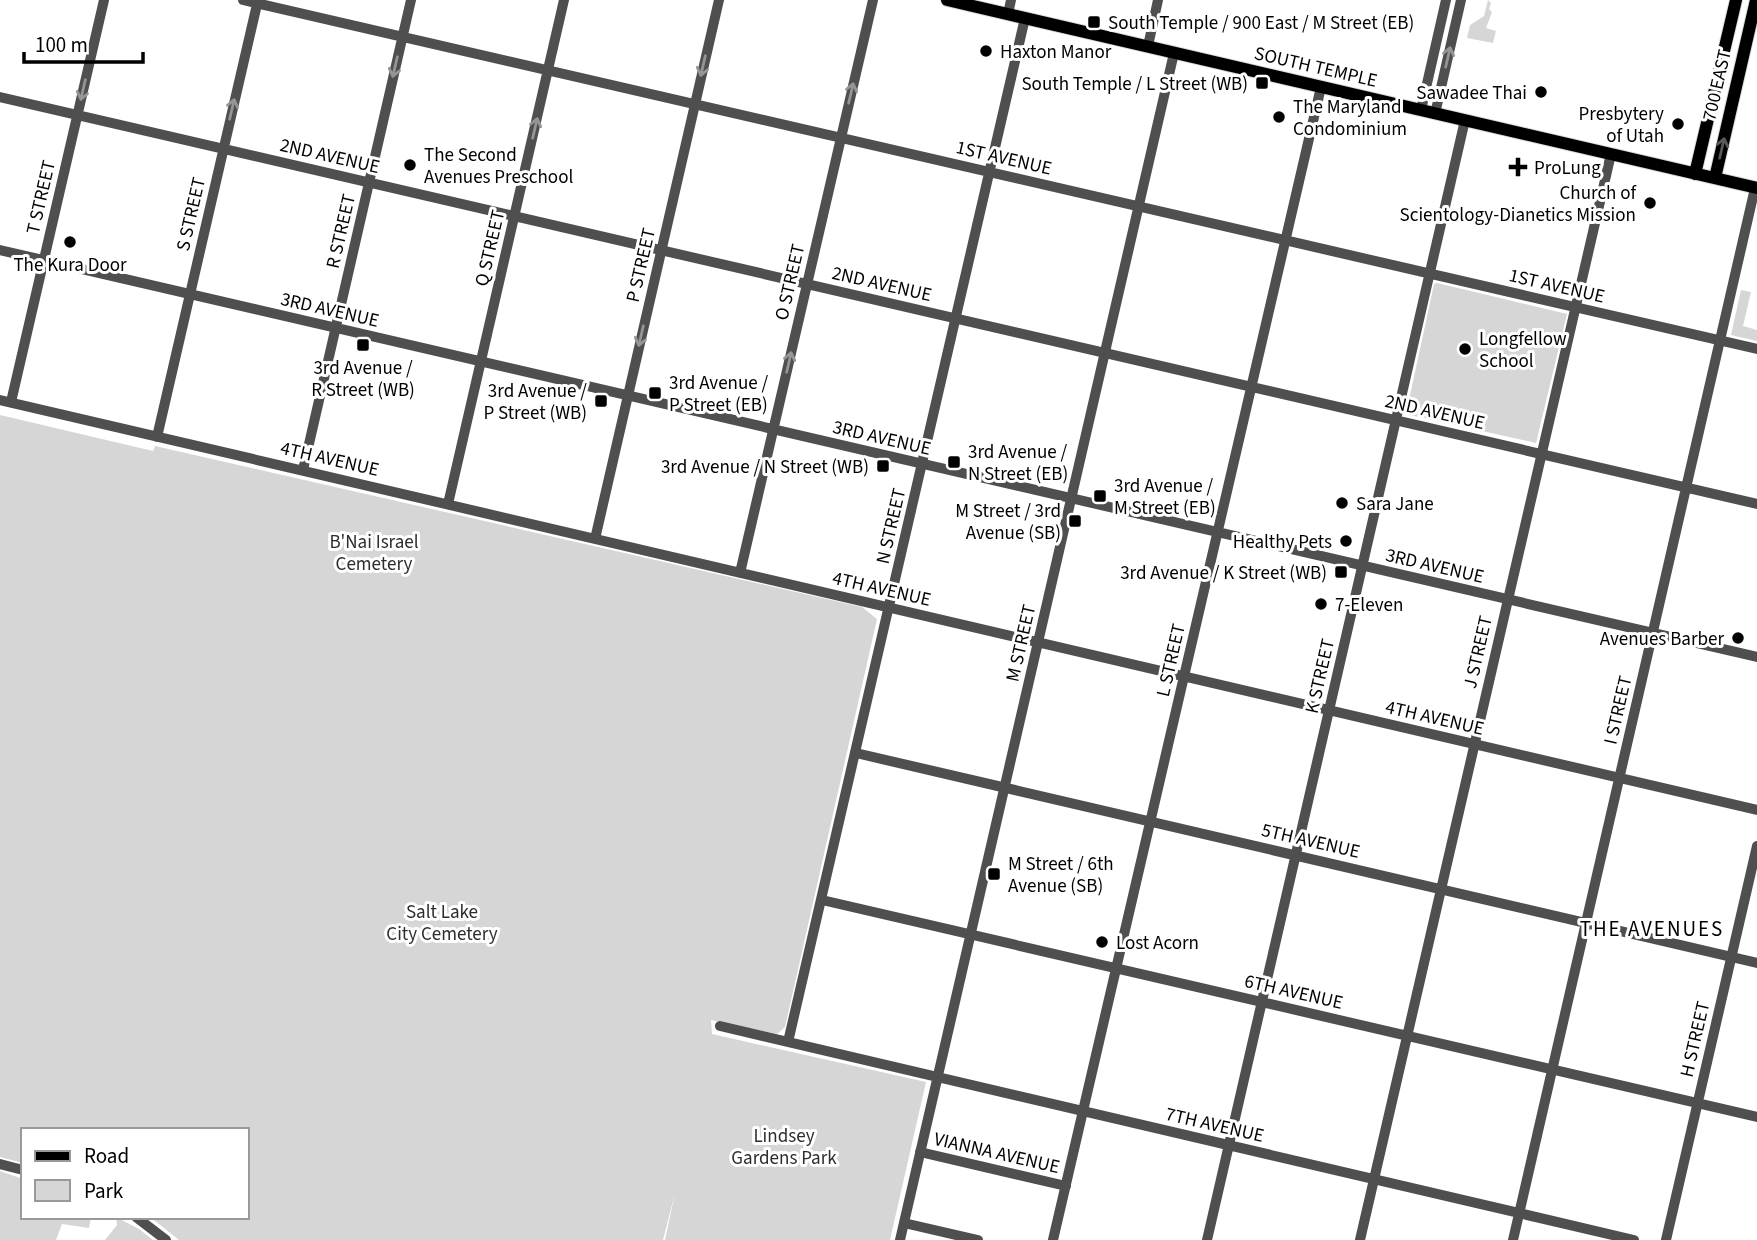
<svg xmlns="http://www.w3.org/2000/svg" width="1757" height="1240" font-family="'Source Sans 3',sans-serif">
  <rect width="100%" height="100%" fill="#fff"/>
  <path fill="#d6d6d6" d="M1488,0l3,3 -2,6 3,3 -6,16 10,3 -3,12 -26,-5 3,-13 14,-9z
    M1437,283l130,31 -31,129 -130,-29 28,-130z
    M1741,290l10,2 -8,34 14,4v11l-26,-6z
    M0,415l153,36 2,-5 707,161 15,12 -92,408 -8,7 -66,-14 1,14 214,48 -36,158h-225l10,-47 -12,47h-484l-29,-23h97v-87h-224v33l-23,-6z
    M0,1171l23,8v38h68l-2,11 -27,-4 -6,16h-56z
    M116,1217l23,12 14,11h-48l12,-15z"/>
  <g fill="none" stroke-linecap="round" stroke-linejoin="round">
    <defs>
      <path id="major" d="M947,0l810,188
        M1695,174l41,-174
        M1715,178l41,-178"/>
    </defs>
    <use href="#major" stroke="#dbdbdb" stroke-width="14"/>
    <path stroke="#4f4f4f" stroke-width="10" d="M243,0l1514,349
      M1008,14l3,-14
      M1148,46l10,-46
      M0,97l1757,407
      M1421,110l25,-110
      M1435,114l26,-114
      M0,250l1757,407
      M0,400l1757,410
      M11,402l93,-402
      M157,437l101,-437
      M303,470l108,-470
      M448,504l116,-504
      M595,539l124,-539
      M740,573l133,-573
      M856,753l901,210
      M822,900l935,217
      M720,1026l914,214
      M788,1042l237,-1024
      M920,1152l146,34
      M0,1164l23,6
      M136,1217l30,23
      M904,1223l74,17
      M900,1240l274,-1187
      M1053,1240l268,-1153
      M1207,1240l258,-1120
      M1360,1240l251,-1086
      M1513,1240l242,-1052
      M1666,1240l91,-394"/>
    <use href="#major" stroke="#000" stroke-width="12"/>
  </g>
  <defs><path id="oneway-shaft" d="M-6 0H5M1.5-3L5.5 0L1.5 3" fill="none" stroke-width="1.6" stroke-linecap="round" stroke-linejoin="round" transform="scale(1.75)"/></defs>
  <g stroke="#959595">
    <use href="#oneway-shaft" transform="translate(1448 57) rotate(-77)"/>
    <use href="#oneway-shaft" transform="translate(703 66) rotate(103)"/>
    <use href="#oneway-shaft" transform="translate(395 67) rotate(103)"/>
    <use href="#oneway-shaft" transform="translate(83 90) rotate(103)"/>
    <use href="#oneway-shaft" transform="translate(851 93) rotate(-77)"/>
    <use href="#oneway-shaft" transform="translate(232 109) rotate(-77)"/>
    <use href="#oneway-shaft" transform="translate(535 128) rotate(-77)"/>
    <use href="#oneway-shaft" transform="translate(641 336) rotate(103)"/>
    <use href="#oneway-shaft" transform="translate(789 362) rotate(-77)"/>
  </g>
  <use stroke="#595959" href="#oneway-shaft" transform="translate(1722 148) rotate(-77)"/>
  <g fill="#000" stroke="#fff" stroke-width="2.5">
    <rect x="1087" y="15" width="14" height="14" rx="3.5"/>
    <circle cx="986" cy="51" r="7"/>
    <rect x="1255" y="76" width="14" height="14" rx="3.5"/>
    <circle cx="1541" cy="92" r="7"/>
    <circle cx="1279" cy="117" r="7"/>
    <circle cx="1678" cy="124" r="7"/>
    <circle cx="410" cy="165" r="7"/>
    <path d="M1514.5 156.5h7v7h7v7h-7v7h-7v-7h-7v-7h7z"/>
    <circle cx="1650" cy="203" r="7"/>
    <circle cx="70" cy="242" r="7"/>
    <rect x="356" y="338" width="14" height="14" rx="3.5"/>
    <circle cx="1465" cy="349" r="7"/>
    <rect x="648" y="386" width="14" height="14" rx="3.5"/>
    <rect x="594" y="394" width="14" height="14" rx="3.5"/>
    <rect x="947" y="455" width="14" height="14" rx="3.5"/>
    <rect x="876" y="459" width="14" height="14" rx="3.5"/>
    <rect x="1093" y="489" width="14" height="14" rx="3.5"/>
    <circle cx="1342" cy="503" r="7"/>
    <rect x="1068" y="514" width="14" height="14" rx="3.5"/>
    <circle cx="1346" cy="541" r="7"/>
    <rect x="1334" y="565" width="14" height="14" rx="3.5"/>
    <circle cx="1321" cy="604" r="7"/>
    <circle cx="1738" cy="638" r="7"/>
    <rect x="987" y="867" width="14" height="14" rx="3.5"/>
    <circle cx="1102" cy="942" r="7"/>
  </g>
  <g text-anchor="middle" stroke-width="6" stroke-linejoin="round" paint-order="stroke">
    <g font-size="19" fill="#000" stroke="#fff" text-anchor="start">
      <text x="1108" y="29">South Temple / 900 East / M Street (EB)</text>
      <text x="1000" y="58">Haxton Manor</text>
      <text x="1248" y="90" text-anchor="end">South Temple / L Street (WB)</text>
      <text x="1527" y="99" text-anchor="end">Sawadee Thai</text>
      <text x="1293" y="113">The Maryland<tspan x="1293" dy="22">Condominium</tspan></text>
      <text x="1664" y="120" text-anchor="end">Presbytery<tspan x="1664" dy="22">of Utah</tspan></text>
      <text x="424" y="161">The Second<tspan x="424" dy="22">Avenues Preschool</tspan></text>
      <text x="1534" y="174">ProLung</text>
      <text x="1636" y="199" text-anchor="end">Church of<tspan x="1636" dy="22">Scientology-Dianetics Mission</tspan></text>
      <text x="70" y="271" text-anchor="middle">The Kura Door</text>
      <text x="1479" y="345">Longfellow<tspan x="1479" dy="22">School</tspan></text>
      <text x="363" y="374" text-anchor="middle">3rd Avenue /<tspan x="363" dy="22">R Street (WB)</tspan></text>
      <text x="669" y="389">3rd Avenue /<tspan x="669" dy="22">P Street (EB)</tspan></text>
      <text x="587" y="397" text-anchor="end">3rd Avenue /<tspan x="587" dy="22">P Street (WB)</tspan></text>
      <text x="968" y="458">3rd Avenue /<tspan x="968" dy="22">N Street (EB)</tspan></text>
      <text x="869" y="473" text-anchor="end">3rd Avenue / N Street (WB)</text>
      <text x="1114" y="492">3rd Avenue /<tspan x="1114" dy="22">M Street (EB)</tspan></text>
      <text x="1356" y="510">Sara Jane</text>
      <text x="1061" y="517" text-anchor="end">M Street / 3rd<tspan x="1061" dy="22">Avenue (SB)</tspan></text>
      <text x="1332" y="548" text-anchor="end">Healthy Pets</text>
      <text x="1327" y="579" text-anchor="end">3rd Avenue / K Street (WB)</text>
      <text x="1335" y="611">7-Eleven</text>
      <text x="1724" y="645" text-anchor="end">Avenues Barber</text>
      <text x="1008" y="870">M Street / 6th<tspan x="1008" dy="22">Avenue (SB)</tspan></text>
      <text x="1116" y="949">Lost Acorn</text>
    </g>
    <g font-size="19" fill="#000" stroke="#fff">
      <text transform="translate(1316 66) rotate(13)" y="7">SOUTH TEMPLE</text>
      <text transform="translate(1716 85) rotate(-77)" y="7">700 EAST</text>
      <text transform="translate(330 155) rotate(13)" y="7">2ND AVENUE</text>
      <text transform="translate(1004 157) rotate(13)" y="7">1ST AVENUE</text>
      <text transform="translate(40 197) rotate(-77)" y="7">T STREET</text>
      <text transform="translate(190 214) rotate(-77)" y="7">S STREET</text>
      <text transform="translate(340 231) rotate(-77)" y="7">R STREET</text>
      <text transform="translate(489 248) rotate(-77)" y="7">Q STREET</text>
      <text transform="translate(640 265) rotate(-77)" y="7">P STREET</text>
      <text transform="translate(789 282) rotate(-77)" y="7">O STREET</text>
      <text transform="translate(882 283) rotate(13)" y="7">2ND AVENUE</text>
      <text transform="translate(1557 285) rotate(13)" y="7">1ST AVENUE</text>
      <text transform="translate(330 309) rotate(13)" y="7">3RD AVENUE</text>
      <text transform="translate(1435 411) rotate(13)" y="7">2ND AVENUE</text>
      <text transform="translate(882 437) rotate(13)" y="7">3RD AVENUE</text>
      <text transform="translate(330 458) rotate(13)" y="7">4TH AVENUE</text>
      <text transform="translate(890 526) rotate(-77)" y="7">N STREET</text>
      <text transform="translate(1435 565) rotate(13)" y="7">3RD AVENUE</text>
      <text transform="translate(882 588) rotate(13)" y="7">4TH AVENUE</text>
      <text transform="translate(1020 643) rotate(-77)" y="7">M STREET</text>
      <text transform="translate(1477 652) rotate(-77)" y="7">J STREET</text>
      <text transform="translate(1170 660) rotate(-77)" y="7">L STREET</text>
      <text transform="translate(1319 676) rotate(-77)" y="7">K STREET</text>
      <text transform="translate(1617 710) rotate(-77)" y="7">I STREET</text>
      <text transform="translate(1435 717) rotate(13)" y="7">4TH AVENUE</text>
      <text transform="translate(1311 840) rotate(13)" y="7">5TH AVENUE</text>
      <text transform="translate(1294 991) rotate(13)" y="7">6TH AVENUE</text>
      <text transform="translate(1694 1039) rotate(-77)" y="7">H STREET</text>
      <text transform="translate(1215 1124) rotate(13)" y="7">7TH AVENUE</text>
      <text transform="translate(997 1152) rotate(13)" y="7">VIANNA AVENUE</text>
    </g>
    <g font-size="19" fill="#2d2d2d" stroke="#fff">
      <text x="374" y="548">B'Nai Israel<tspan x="374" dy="22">Cemetery</tspan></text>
      <text x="442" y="918">Salt Lake<tspan x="442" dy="22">City Cemetery</tspan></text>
      <text x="784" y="1142">Lindsey<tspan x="784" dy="22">Gardens Park</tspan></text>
    </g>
    <g font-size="21" letter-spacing="2" fill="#000" stroke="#fff">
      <text x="1652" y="936">THE AVENUES</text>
    </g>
  </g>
  <rect x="21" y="1128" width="228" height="91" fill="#ffffff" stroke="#999999" stroke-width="2"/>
  <rect x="35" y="1151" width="35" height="10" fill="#000000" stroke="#999999" stroke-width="2"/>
  <text x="84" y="1163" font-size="21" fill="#000000">Road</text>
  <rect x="35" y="1180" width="35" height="21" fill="#d6d6d6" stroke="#999999" stroke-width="2"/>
  <text x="84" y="1198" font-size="21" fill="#000000">Park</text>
  <path d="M24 52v10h119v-10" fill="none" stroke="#000000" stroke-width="3.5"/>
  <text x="35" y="52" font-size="21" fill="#000000" stroke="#ffffff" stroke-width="5" paint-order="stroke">100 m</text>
</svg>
